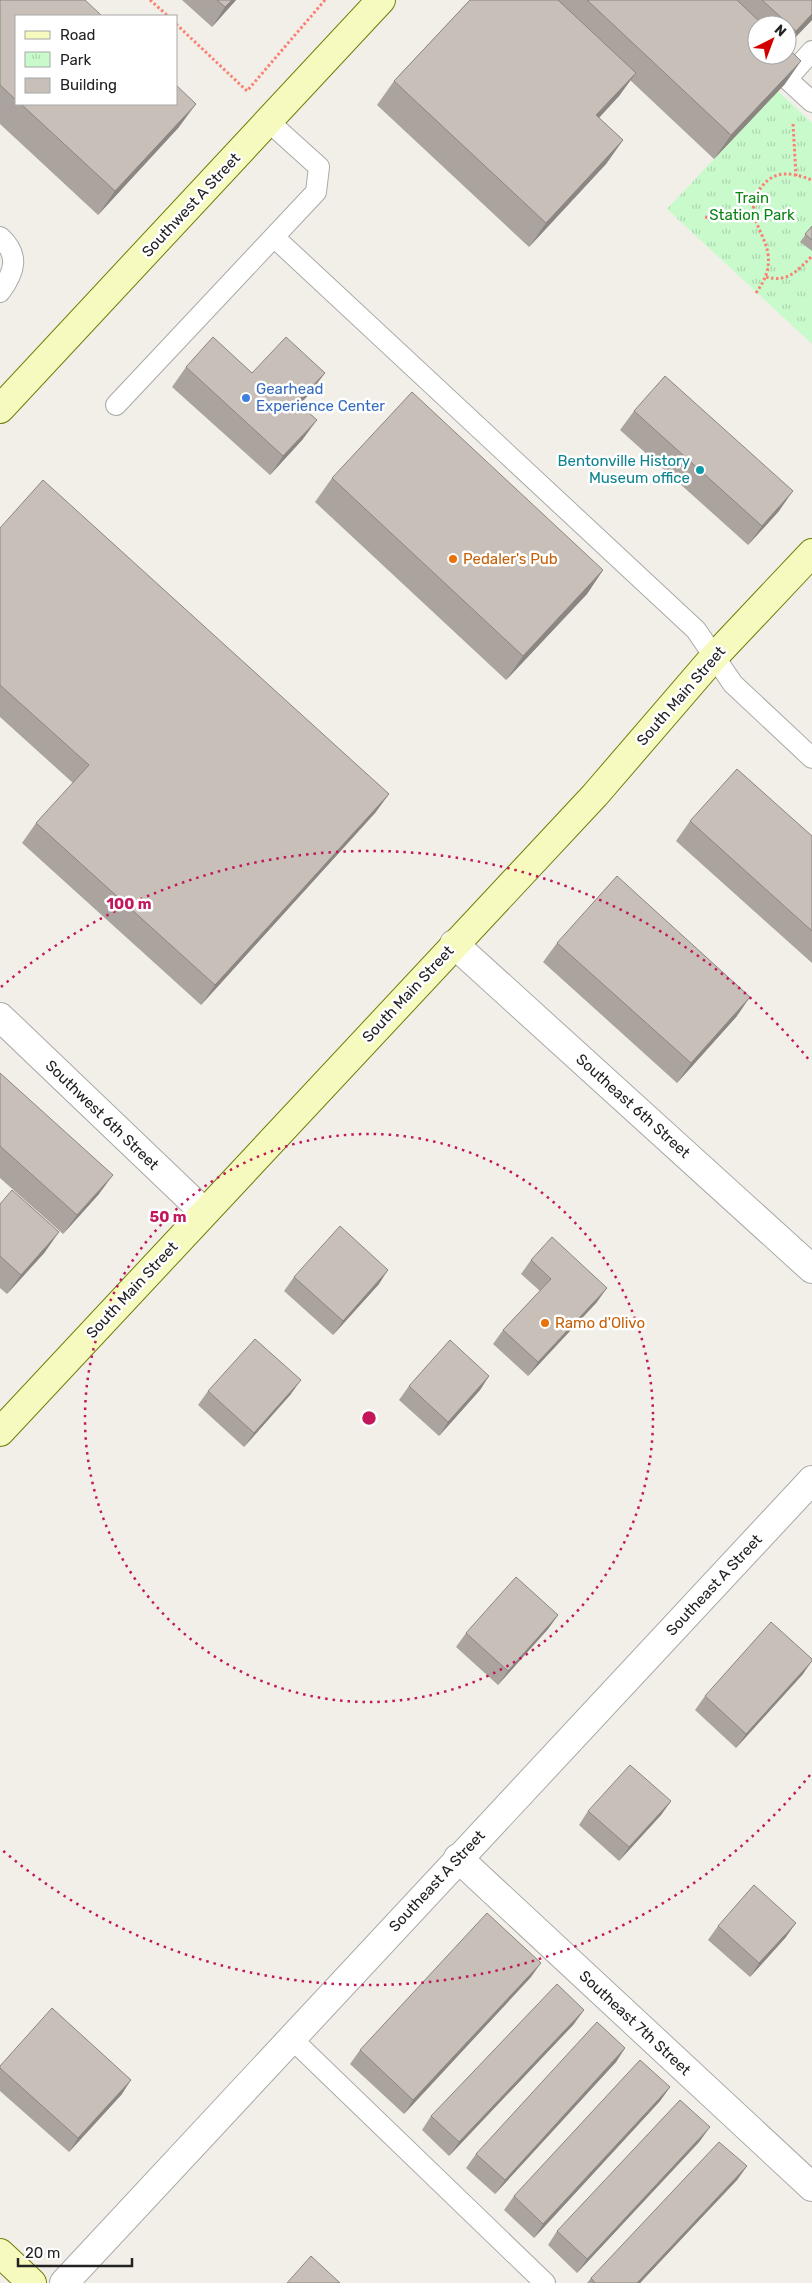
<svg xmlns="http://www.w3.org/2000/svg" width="812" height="2283" font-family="Rubik,sans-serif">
  <defs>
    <pattern id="park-tufts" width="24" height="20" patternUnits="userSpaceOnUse" patternTransform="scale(1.25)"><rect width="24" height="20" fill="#c8facc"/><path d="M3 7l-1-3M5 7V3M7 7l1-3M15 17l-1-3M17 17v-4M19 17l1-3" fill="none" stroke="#acd6af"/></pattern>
  </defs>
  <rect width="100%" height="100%" fill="#f2efe9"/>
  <path fill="url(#park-tufts)" d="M778,91l34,32v221l-145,-135z"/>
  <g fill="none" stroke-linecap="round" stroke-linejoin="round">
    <defs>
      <path id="lane" d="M812,51l-25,28 25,23
        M0,237c20,18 15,35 0,55
        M274,237l422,393 37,54 79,74
        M116,405l200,-213 3,-25 -51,-46
        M291,2038l254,245"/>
      <path id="street" d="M454,944l358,325
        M0,1017l204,195
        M458,1858l354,329
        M64,2283l748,-803"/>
      <path id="secondary" d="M0,409l381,-409
        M0,1432l595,-637 118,-137 99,-105
        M0,2253l32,30"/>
    </defs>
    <use href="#lane" stroke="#a9a9a9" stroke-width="22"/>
    <use href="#street" stroke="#a9a9a9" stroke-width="30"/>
    <use href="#secondary" stroke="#707d05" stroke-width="30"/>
    <path stroke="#fa8072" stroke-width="3" stroke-dasharray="2.5 2.5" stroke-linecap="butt" d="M150,0l18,16
      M176,24l71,67 78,-91
      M793,124l3,52
      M705,217l25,4 25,-6
      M766,277c22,6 32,-7 46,-21
      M756,293c9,-13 14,-23 12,-39 -2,-14 -11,-26 -14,-40 -4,-18 13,-41 32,-40 8,0 18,3 26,6"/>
    <use href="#lane" stroke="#fff" stroke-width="20"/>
    <use href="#street" stroke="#fff" stroke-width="28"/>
    <use href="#secondary" stroke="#f7fabf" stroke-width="28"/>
  </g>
  <path fill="#aba49e" d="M0,0l16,16v88h160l3,23 -81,88 -98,-91z
    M182,0h54l-24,27z
    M470,0h342v20l-25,26v-21h-30l28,59 -71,75 -84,-79 -11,16 -20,22 24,22 -17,24 -77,83 -152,-142 17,-24z
    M812,226v25l-12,-9z
    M186,367l66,6 59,19 -11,12 3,35 -33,36 -98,-88z
    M634,411l145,100 -31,34 -128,-115z
    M332,478l271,92 -16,24 -81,86 -191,-178z
    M0,528l389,266 -14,19 -174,192 -179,-162 14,-20 37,-40 -73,-66z
    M690,821l122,15v127l-136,-122z
    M557,943l180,73 -60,67 -134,-121z
    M0,1073l99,121 -36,40 -63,-56z
    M0,1204l45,48 -38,42 -7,-6z
    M531,1260l66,42 -69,74 -35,-32 10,-14 37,-39 -19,-17z
    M294,1277l85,7 -46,51 -49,-44z
    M489,1376l-9,14 -41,46 -40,-36 10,-14z
    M208,1391l83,3 -47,53 -46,-42z
    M558,1615l-10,14 -50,56 -42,-38 10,-14z
    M803,1674l-67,74 -41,-38 10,-14z
    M671,1801l-10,14 -42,46 -40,-36 9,-14z
    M718,1926l68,11 -36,40 -42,-37z
    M531,1977l-127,137 -54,-50 10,-14z
    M574,2024l-125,132 -27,-26 9,-14z
    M625,2048l-9,14 -121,132 -29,-26 10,-14z
    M0,2066l122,28 -53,58 -69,-61z
    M670,2087l-10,14 -126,137 -30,-28 10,-14z
    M700,2141l-123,132 -29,-28 9,-14z
    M747,2166l-10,14 -97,103h-53l4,-5z"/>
  <path fill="#8b8681" d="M232,0h4l-24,27 13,-20z
    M812,14v6l-25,26v-2l9,-13z
    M801,61l-16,23 -71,75 17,-24z
    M636,73l-17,23 -40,43 17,-24z
    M196,104l-17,23 -81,88 17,-24z
    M623,140l-17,24 -77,83 17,-24z
    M325,373l-14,19 -27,30 13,-20z
    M317,420l-14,19 -33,36 13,-19z
    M793,491l-14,20 -31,34 14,-19z
    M603,570l-16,24 -81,86 17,-24z
    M389,794l-14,19 -174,192 14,-20z
    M750,997l-13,19 -60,67 14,-20z
    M113,1175l-14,19 -36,40 14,-19z
    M59,1232l-14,20 -38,42 14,-19z
    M388,1270l-9,14 -46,51 10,-14z
    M607,1288l-10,14 -69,74 10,-14z
    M489,1376l-9,14 -41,46 9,-14z
    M301,1380l-10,14 -47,53 10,-14z
    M558,1615l-10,14 -50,56 10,-14z
    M812,1661l-9,13 -67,74 10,-14z
    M671,1801l-10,14 -42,46 10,-14z
    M796,1923l-10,14 -36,40 9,-14z
    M541,1963l-10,14 -127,137 9,-14z
    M584,2010l-10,14 -125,132 10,-14z
    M625,2048l-9,14 -121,132 10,-14z
    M131,2080l-9,14 -53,58 9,-14z
    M670,2087l-10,14 -126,137 9,-14z
    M710,2127l-10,14 -123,132 10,-14z
    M747,2166l-10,14 -97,103h-3z"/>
  <path fill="#c7bfb8" stroke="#8b8681" d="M0,0h85l17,16h-86v84l-16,-15z
    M217,0h15l-7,7z
    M470,0h88l78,73 -40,42 27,25 -77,83 -152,-142z
    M587,0h150l26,25h-6v30h30v-8l14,14 -70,74z
    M762,0h50v14l-16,17z
    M176,85l20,19 -81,87 -94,-87h155z
    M812,226v14l-7,-6z
    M213,337l39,36 34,-36 39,36 -28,29 20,18 -34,36 -97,-89z
    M665,376l128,115 -31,35 -128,-115z
    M412,392l191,178 -80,86 -191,-178z
    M43,480l346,314 -174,191 -179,-162 53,-58 -89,-80v-157z
    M737,769l75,67v95l-122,-110z
    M617,876l133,121 -59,66 -134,-120z
    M0,1073l113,102 -36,40 -77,-69z
    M12,1190l47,42 -38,43 -21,-19v-52z
    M340,1226l48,44 -45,51 -49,-44z
    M552,1237l55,51 -69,74 -35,-32 48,-51 -20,-19z
    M255,1339l46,41 -47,53 -46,-42z
    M450,1340l39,36 -41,46 -39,-36z
    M516,1577l42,38 -50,56 -42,-38z
    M771,1622l41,37v2l-66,73 -41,-38z
    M630,1765l41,36 -42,46 -41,-36z
    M754,1885l42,38 -37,40 -41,-37z
    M487,1913l54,50 -128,137 -53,-50z
    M557,1984l27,26 -125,132 -28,-26z
    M52,2008l79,72 -53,58 -78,-70v-2z
    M597,2022l28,26 -120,132 -29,-26z
    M640,2060l30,27 -127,137 -29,-28z
    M680,2100l30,27 -123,132 -30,-28z
    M719,2142l28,24 -110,117h-42l-4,-5z
    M311,2256l29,27h-53z"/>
  <g fill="none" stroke="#c2185b" stroke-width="2.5" stroke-dasharray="2.5 5">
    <circle cx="369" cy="1418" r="284"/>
    <path d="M810 1775A567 567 0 0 1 1 1849M1 987A567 567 0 0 1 810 1061"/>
  </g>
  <circle fill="#3f7fe0" stroke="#fff" stroke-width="2" cx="246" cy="398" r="5"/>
  <circle fill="#0f9aa8" stroke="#fff" stroke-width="2" cx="700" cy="470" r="5"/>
  <g fill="#e8710a" stroke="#fff" stroke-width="2">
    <circle cx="453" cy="559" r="5"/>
    <circle cx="545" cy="1323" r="5"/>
  </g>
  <g text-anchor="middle" stroke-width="5" stroke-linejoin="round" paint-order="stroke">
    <g font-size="15" fill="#0c8416" stroke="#fff">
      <text x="752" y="203">Train<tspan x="752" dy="17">Station Park</tspan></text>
    </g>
    <g font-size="15" fill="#222" stroke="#fff">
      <text transform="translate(191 205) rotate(-47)" y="5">Southwest A Street</text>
      <text transform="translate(681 696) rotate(-49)" y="5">South Main Street</text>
      <text transform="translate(408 994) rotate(-47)" y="5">South Main Street</text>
      <text transform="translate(633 1106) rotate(42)" y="5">Southeast 6th Street</text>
      <text transform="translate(102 1115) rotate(44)" y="5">Southwest 6th Street</text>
      <text transform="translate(132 1290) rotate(-47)" y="5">South Main Street</text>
      <text transform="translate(714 1585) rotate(-47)" y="5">Southeast A Street</text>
      <text transform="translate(437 1881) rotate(-47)" y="5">Southeast A Street</text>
      <text transform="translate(635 2023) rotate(43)" y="5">Southeast 7th Street</text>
    </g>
    <g font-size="15" fill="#366cbe" stroke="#fff" text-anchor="start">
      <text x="256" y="394">Gearhead<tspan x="256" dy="17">Experience Center</tspan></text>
    </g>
    <g font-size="15" fill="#0d838f" stroke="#fff" text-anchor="end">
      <text x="690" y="466">Bentonville History<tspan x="690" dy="17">Museum office</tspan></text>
    </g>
    <g font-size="15" fill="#c56008" stroke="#fff" text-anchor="start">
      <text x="463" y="564">Pedaler's Pub</text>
      <text x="555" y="1328">Ramo d'Olivo</text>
    </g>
  </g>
  <circle cx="369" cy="1418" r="8" fill="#c2185b" stroke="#fff" stroke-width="2.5"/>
  <g font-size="15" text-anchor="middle" font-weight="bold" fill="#c2185b" stroke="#fff" stroke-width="5" stroke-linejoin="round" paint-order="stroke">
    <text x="129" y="909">100 m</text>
    <text x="168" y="1222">50 m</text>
  </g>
  <rect x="15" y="15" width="162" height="90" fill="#ffffff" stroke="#a7a7a7"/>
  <rect x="25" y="31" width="25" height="8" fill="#f7fabf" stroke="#a7a7a7"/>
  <text x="60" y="40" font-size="15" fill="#222222">Road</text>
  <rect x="25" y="52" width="25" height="15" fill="url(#park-tufts)" stroke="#a7a7a7"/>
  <text x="60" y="65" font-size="15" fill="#222222">Park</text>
  <rect x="25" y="78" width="25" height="15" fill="#c7bfb8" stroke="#a7a7a7"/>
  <text x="60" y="90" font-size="15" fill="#222222">Building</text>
  <g transform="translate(772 40) rotate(42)"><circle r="24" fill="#ffffff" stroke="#a7a7a7"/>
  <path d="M0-4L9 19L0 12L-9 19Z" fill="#d40000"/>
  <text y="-8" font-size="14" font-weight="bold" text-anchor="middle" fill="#222222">N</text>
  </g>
  <path d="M18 2258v8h114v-8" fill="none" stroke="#222222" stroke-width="2.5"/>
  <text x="25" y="2258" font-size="15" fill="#222222" stroke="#ffffff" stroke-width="4" paint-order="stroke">20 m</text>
</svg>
